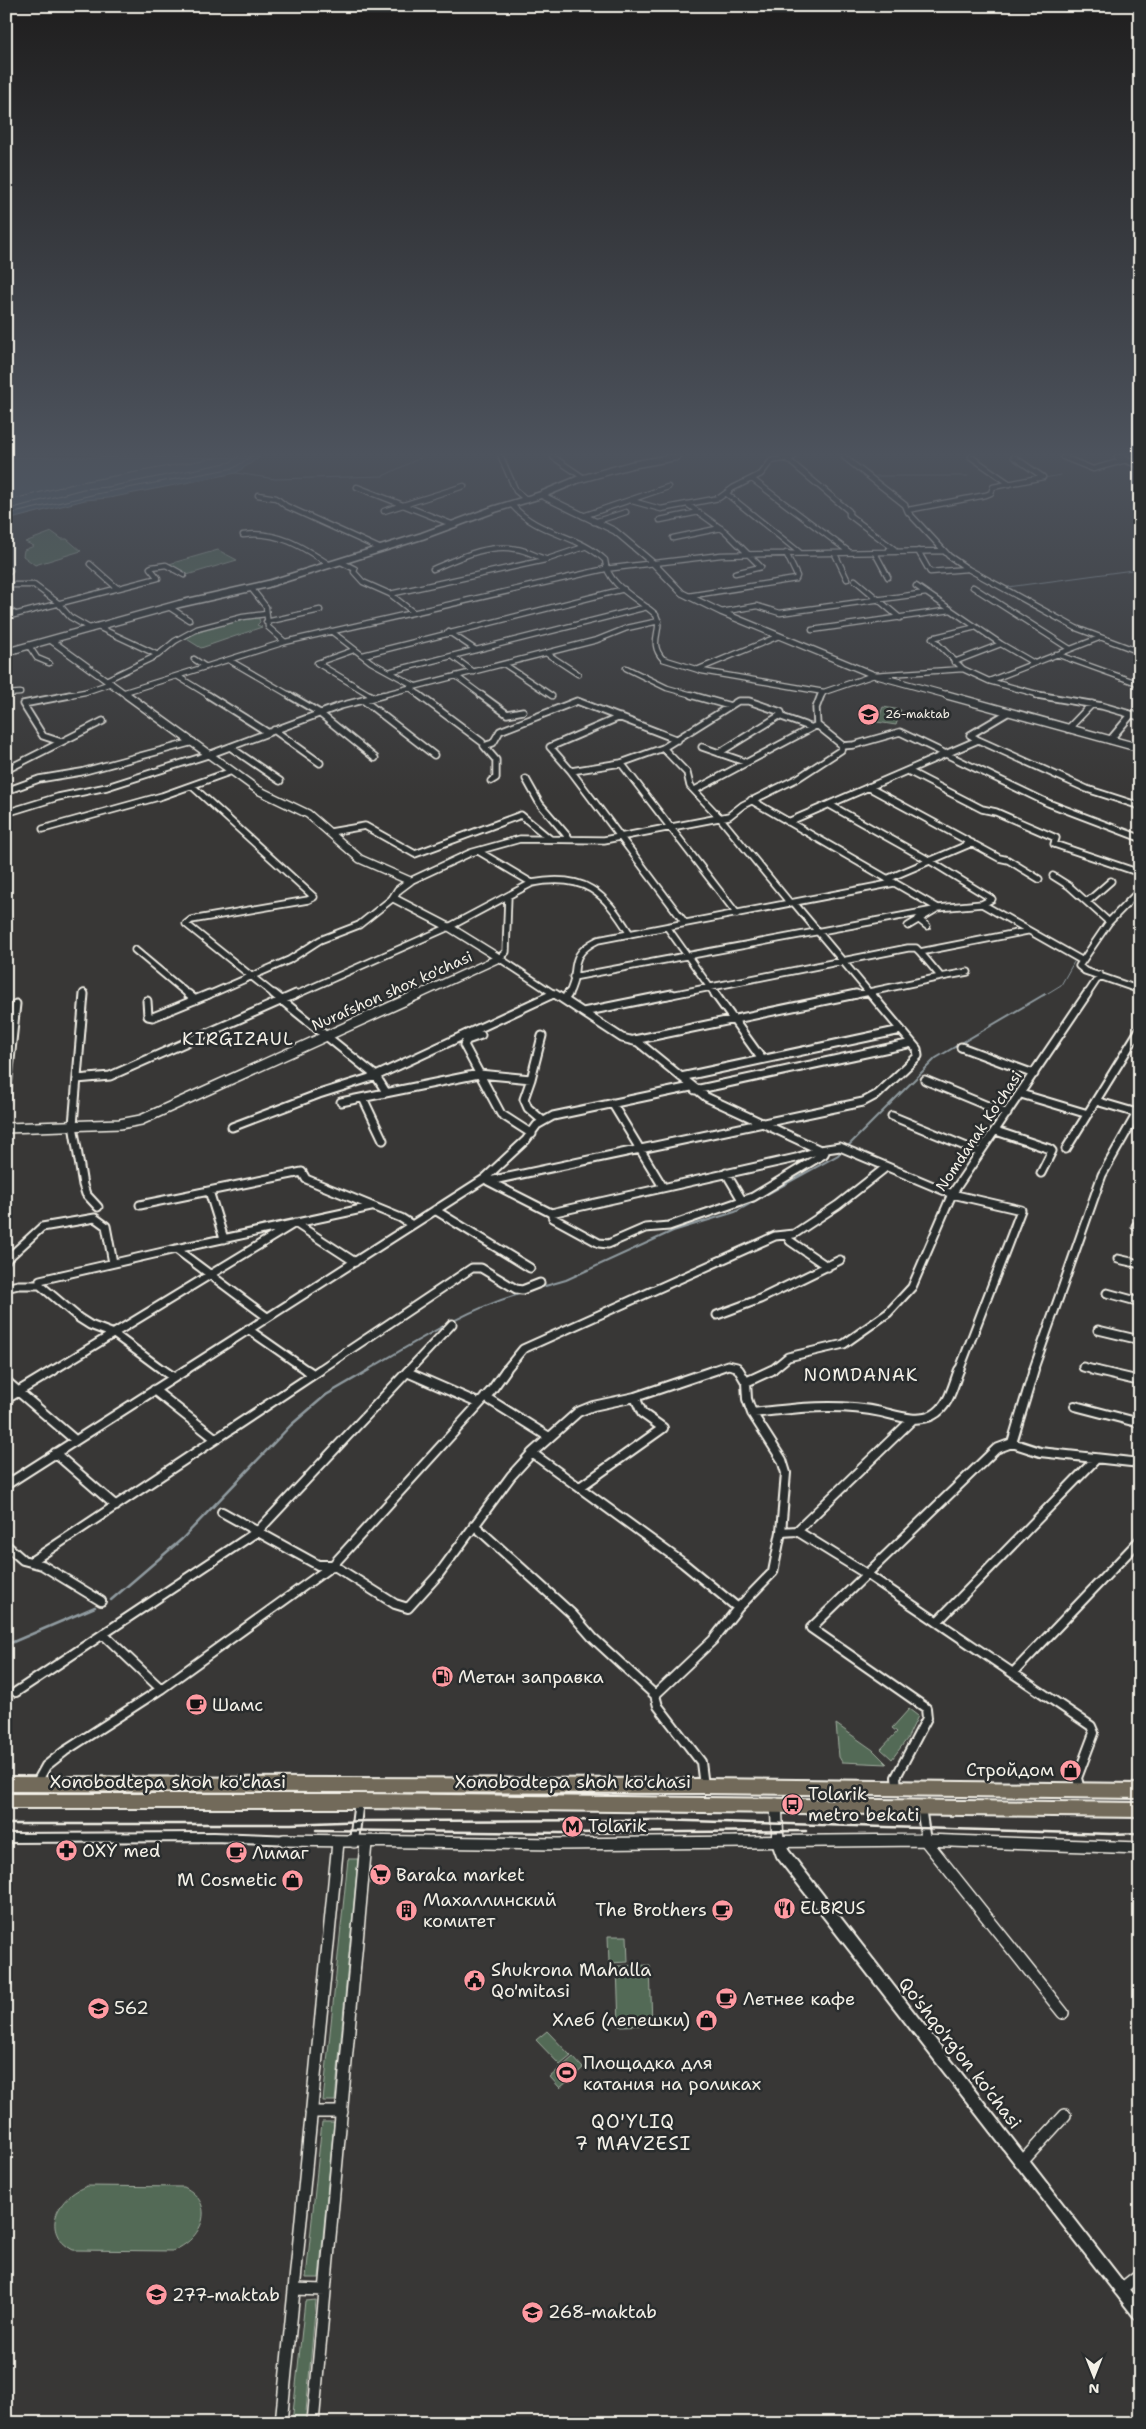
<svg xmlns="http://www.w3.org/2000/svg" width="1146" height="2429" font-family="'Shantell Sans',sans-serif">
  <rect width="100%" height="100%" fill="#383736"/>
  <filter id="ink" filterUnits="userSpaceOnUse"><feTurbulence type="fractalNoise" baseFrequency=".02" numOctaves="2"/><feDisplacementMap in="SourceGraphic" scale="10" xChannelSelector="R" yChannelSelector="G"/><feConvolveMatrix kernelMatrix="1 2 1 2 8 2 1 2 1" color-interpolation-filters="sRGB"/></filter>
  <g filter="url(#ink)">
    <path fill="#526a57" stroke="#a3aea0" d="M52,532l10,7h5l14,12 -46,14 -12,-9 1,-6 10,-4 -9,-4z
      M218,550l19,10 -50,15 -18,-11z
      M258,616l2,6 -3,3 5,2 -61,21 -16,-10 27,-11z
      M883,707l18,3 -5,15 -19,-3z
      M909,1709l9,7 -11,23 -15,20 -11,-10 16,-17 -5,-4z
      M836,1724l37,26 14,14 -45,-2 -3,-5z
      M348,1859h10l-23,242h-12z
      M608,1936h19l1,26 -19,1z
      M650,1965l2,60 -33,1 -2,-60z
      M547,2031l24,25 -11,9 -24,-25z
      M573,2057l10,11 -23,20 -10,-11z
      M322,2122h12l-15,156h-13z
      M87,2186l97,1c34,17 18,53 -12,64l-99,-1c-34,-18 -15,-54 14,-64z
      M316,2300l-11,123h-13l13,-122z"/>
    <path fill="#4d6170" stroke="#909ba0" d="M6,457h254l-24,16 -127,25 -24,2 -70,18 -9,5z"/>
    <g fill="none" stroke-linecap="round" stroke-linejoin="round">
      <path stroke="#b1b7b8" stroke-width="1" d="M6,501l75,-19 139,-25
        M6,510l77,-21 25,-2 123,-25 7,-5
        M6,517l8,-4 82,-19 138,-26 16,-11"/>
      <path stroke="#909ba0" stroke-width="1" d="M236,473l39,6 108,-3 39,-19
        M876,476h92
        M1044,478l17,-3
        M1008,587l132,-18
        M1043,996l18,-11 13,-23"/>
      <path stroke="#909ba0" stroke-width="2" d="M847,1147l89,-89 109,-64
        M528,1291l38,-11 107,-49 62,-19 103,-57 5,-5
        M366,1371c51,-30 100,-62 157,-78"/>
      <path stroke="#909ba0" stroke-width="2.5" d="M111,1600l71,-61 109,-114 35,-30 43,-25
        M6,1645l89,-38"/>
      <defs>
        <path id="minor-far4" d="M501,457l15,34 11,9
          M553,457l31,21
          M844,457l61,48 3,7 41,44 19,13 108,59 64,24
          M971,457l39,27
          M1063,457l30,12 33,-9
          M786,458l63,53v4l45,34 -5,1
          M752,479l96,72
          M357,487l97,38
          M727,494l72,58
          M258,495l18,3 10,8 95,43
          M632,501l29,8 58,-11 14,-10 28,-14 10,-13 23,-4
          M687,504l39,28 35,35 -26,6
          M512,505c27,31 64,28 93,55 2,26 34,39 51,55 8,15 -9,27 7,44l39,12 122,21
          M908,510l78,-15 5,-2 2,-6 50,-10 -29,-20
          M384,511l80,-25
          M583,516l85,-29
          M660,520l39,-8
          M594,522l32,-10
          M243,535c34,-5 60,12 87,30
          M673,538l48,-10
          M918,551l12,21 37,-3
          M875,553l13,24
          M835,554l12,25
          M341,562l14,7 -1,3 9,10 27,12 23,18
          M90,564l27,24
          M433,569c24,-10 55,-26 83,-20 10,1 19,7 29,10
          M6,573l4,-3
          M855,580l45,38
          M6,585h28l23,17 13,15 21,12
          M916,586l85,58 33,19
          M973,587l97,62
          M251,588l15,19 2,20 17,15
          M390,594l155,-34 39,-13
          M688,596l108,-17 1,-3 -11,-23h2
          M169,607l20,13
          M6,608l9,6
          M721,612l36,-6 23,7 146,-20
          M6,617l152,-39 -8,-10 2,-1 14,-2 18,10
          M266,622l54,-12
          M98,627l60,28
          M812,630l139,-20
          M331,631l40,31 44,24
          M449,632l27,18
          M29,646l8,12 12,5
          M354,650l-37,13 55,33
          M546,653l32,21
          M1056,654l84,30
          M363,655l261,-66
          M452,656l22,16
          M194,659l12,8
          M229,660l62,36
          M954,662l47,-18
          M504,664l48,32
          M626,668l41,20 29,8
          M699,669l80,-33
          M963,669l-31,-31 44,-11
          M392,671l255,-64
          M177,676l33,20
          M456,676l27,20
          M106,680l52,-25 17,-14 22,-12 46,-12 23,-3
          M989,681l110,-43
          M410,688l11,8
          M125,692l160,-50 320,-73 116,-14 223,-4
          M6,694l14,-1
          M63,696l22,-4 26,-9
          M378,696l219,-56 30,-12 32,-7
          M821,696l3,-4 50,-17 89,-6 26,12 55,15"/>
        <path id="minor-far3" d="M208,695l59,37
          M289,695l29,17 57,46
          M370,695l3,2
          M419,695l63,47
          M481,695l26,19 16,-3
          M691,695l39,11
          M1037,695l65,11 38,11
          M363,700l71,55
          M620,717l-70,30 21,24 50,-8 42,-15 75,-47h11l32,11 1,4
          M1068,729l24,-25
          M274,730l46,33
          M976,739l111,50 53,17
          M1110,740l21,-25
          M61,742l-18,-6 -20,-32 47,-9
          M842,746l12,-1 46,-13 148,71 92,35
          M230,747l50,34
          M702,747l43,15
          M663,748l24,25 3,13 31,33 69,84
          M719,753l60,-37 31,11
          M621,763l116,151
          M6,770l97,-49
          M571,771l114,152
          M908,771l74,38 14,3 60,26 -2,6 86,29
          M526,779l14,25 29,34
          M491,781l5,-3v-18l-12,-14 9,-3 7,-12 77,-30 101,39
          M192,786l122,111 -6,3 -117,20 -5,4 90,72
          M868,787l131,71 9,2 31,19
          M695,790l122,-65
          M6,791l33,-12 42,-7 112,-30
          M751,800l187,108 -30,18
          M830,805l100,56 62,38 -10,5
          M6,813l52,-16 49,-10 104,-33 129,-48 43,-11
          M788,822l190,-82 -8,-5 39,-23
          M43,829l119,-33 70,-25
          M330,832l35,-6 50,28 106,-39 28,23
          M478,851l54,32
          M1053,876l16,10 40,36
          M887,879l85,-36
          M410,881l60,-28 50,-14 84,1 125,-24 14,-11 55,-27 43,-28 1,-5 -25,-20 -1,-17 5,-13
          M1140,890l-31,32 -30,44 6,5 55,19
          M508,896l-2,56 -7,6 58,38
          M1087,902l24,-21
          M794,903l78,93
          M938,908l44,-4 99,56
          M918,919l9,7
          M667,927l49,69
          M135,950l55,46
          M573,977l361,-67
          M941,977l27,-5
          M84,996v-3
          M206,996l83,-36 31,-20 39,-15 34,-27
          M293,996l156,-69 83,-44c53,-10 72,9 98,51
          M550,996l4,-2
          M567,996c16,-23 -4,-39 31,-56l296,-57
          M666,996l242,-48h8l4,4 107,-21
          M850,996l91,-19 -21,-25
          M1086,996l14,-21"/>
        <path id="minor-far2" d="M84,994l-11,131 10,60 3,9 12,13
          M188,994l7,6
          M274,994l102,82 10,16
          M555,994l67,44 16,4 68,55 114,53 20,-3 112,47 69,16 -62,161
          M715,994l46,64
          M564,1000l4,-6
          M147,1001l1,15 5,1 56,-23
          M583,1012l89,-18
          M481,1035l-14,5 -3,5 37,69 31,20
          M634,1040l222,-46
          M961,1047l73,27
          M681,1077l220,-47
          M77,1079l33,-3 186,-82
          M531,1079l-7,20 4,9 15,13
          M925,1080l82,34
          M695,1090l217,-47
          M1021,1094l67,20
          M6,1098l10,-94
          M363,1098l20,42
          M1096,1101l41,12
          M341,1102l138,-28 52,5 11,-43
          M612,1103l51,84
          M892,1116l87,36
          M232,1127l87,-33 57,-18 177,-82
          M996,1131l54,18 2,2 -11,22
          M1066,1149l74,-120
          M726,1173l16,27
          M488,1181l63,32 245,-55 24,-8
          M489,1181l374,-79 15,-8 40,-38 -1,-7 -46,-55
          M209,1191l15,48
          M140,1205l162,-33 4,7 95,39 11,7
          M435,1210l95,58
          M551,1213l2,5 46,25 9,1 37,-16 24,-2 84,-29 71,-43 2,-4
          M1136,1226l4,1
          M787,1236l3,5 38,26
          M176,1249l195,-42
          M1118,1259l22,5
          M6,1260l36,-33 53,-9 11,8 7,37
          M6,1288l12,-3h22
          M1107,1293l33,9
          M717,1315l43,-16 80,-39
          M248,1329l60,42
          M1098,1330l42,10
          M1083,1367l15,4
          M52,1371l243,-148 60,39
          M164,1371l-50,-37 -24,-9 -11,-7 -39,-33v-5l136,-31 91,68
          M184,1371l300,-192 42,-39 11,-15 16,-9 138,-29
          M318,1371l154,-103h9l35,21 6,1 18,-7
          M408,1371l44,-47
          M505,1371l18,-22 252,-113 19,-2 44,-29 47,-37
          M711,1371l17,-6 9,2 2,4
          M771,1371l17,-14 56,-13 44,-31 24,-26 40,-93 135,-200
          M1033,1371l69,-196 38,-67"/>
        <path id="minor-far1" d="M163,1370l10,7
          M307,1370l6,4
          M739,1370l7,12
          M1093,1370l47,11
          M407,1372l71,31
          M6,1381l69,59
          M154,1390l62,49
          M485,1397l64,40
          M6,1399l48,-29
          M1075,1406l65,17
          M752,1413c43,-5 87,-10 129,-1 17,4 36,11 52,3 16,-8 20,-30 26,-45
          M1012,1443l22,-73
          M55,1453l61,53
          M532,1453l151,110 55,45
          M6,1485l180,-115
          M580,1487l83,-59 -21,-15 -7,-16
          M222,1512l96,53h15l62,39 13,4 30,-33 73,-99 21,-23 46,-41 15,-6 42,-9 80,-27
          M474,1525l98,89 21,24 62,57 3,11 43,56 3,24
          M797,1531l116,-112
          M781,1532l16,-1 71,44 223,151 3,7 -17,45 3,12
          M6,1545l17,15 19,5 59,36
          M32,1561l288,-191
          M937,1622l159,-163
          M104,1635l57,54
          M1013,1673l127,-133
          M16,1692l242,-161 151,-161
          M655,1695l58,-55 25,-32 35,-36 8,-40 5,-59 -4,-13 -30,-47 -5,-14 -1,-17 26,-12
          M36,1784l10,-18 19,-15 96,-62 172,-124 158,-174 15,-21
          M897,1788l-1,-11 31,-59 -1,-10 -115,-80 185,-179 16,-6 28,9 100,11
          M921,1807l5,34
          M6,1838l208,-1 105,4
          M354,1841l5,-40
          M736,1841h210"/>
        <path id="minor" d="M284,1840l274,4 367,-4 215,8
          M925,1840l138,173
          M354,1842v-2
          M311,2112h31
          M1022,2162l43,-47
          M294,2289l31,1
          M1120,2290l20,-16
          M281,2423l57,-581
          M313,2423l53,-580"/>
        <path id="tertiary-far4" d="M541,495l74,36 39,33 28,29 39,19 153,63 77,21
          M52,641l76,55"/>
        <path id="tertiary-far3" d="M127,695l131,95 50,24 52,45 50,22 -12,9 -5,8 56,29 50,31
          M947,695l193,53
          M416,996l83,-38"/>
        <path id="tertiary-far2" d="M6,1128l114,-4 21,-4 278,-126"/>
        <path id="tertiary-far1" d="M776,1804l2,37"/>
        <path id="tertiary" d="M778,1840l5,14 357,460"/>
        <path id="secondary" d="M1118,457l22,8
          M6,652l173,-48 89,-20 154,-48 73,-27 46,-14 36,-15 54,-15 45,-8"/>
        <path id="trunk" d="M6,1777l698,2 436,5v14l-436,-5 -698,-2z
          M6,1794h353l781,9v14l-781,-9h-353z"/>
      </defs>
      <use href="#minor-far4" stroke="#f4f1e8" stroke-width="7"/>
      <use href="#minor-far3" stroke="#f4f1e8" stroke-width="9"/>
      <use href="#minor-far2" stroke="#f4f1e8" stroke-width="11"/>
      <use href="#minor-far1" stroke="#f4f1e8" stroke-width="12"/>
      <use href="#minor" stroke="#f4f1e8" stroke-width="14"/>
      <use href="#tertiary-far4" stroke="#f4f1e8" stroke-width="8"/>
      <use href="#tertiary-far3" stroke="#f4f1e8" stroke-width="10"/>
      <use href="#tertiary-far2" stroke="#f4f1e8" stroke-width="12"/>
      <use href="#tertiary-far1" stroke="#f4f1e8" stroke-width="14"/>
      <use href="#tertiary" stroke="#f4f1e8" stroke-width="17"/>
      <use href="#secondary" stroke="#f4f1e8" stroke-width="9"/>
      <use href="#trunk" stroke="#f4f1e8" stroke-width="4"/>
      <use href="#minor-far4" stroke="#2a2d2e" stroke-width="4.5"/>
      <use href="#minor-far3" stroke="#2a2d2e" stroke-width="5.5"/>
      <use href="#minor-far2" stroke="#2a2d2e" stroke-width="7"/>
      <use href="#minor-far1" stroke="#2a2d2e" stroke-width="8"/>
      <use href="#minor" stroke="#2a2d2e" stroke-width="11"/>
      <use href="#tertiary-far4" stroke="#2a2d2e" stroke-width="5.5"/>
      <use href="#tertiary-far3" stroke="#2a2d2e" stroke-width="7"/>
      <use href="#tertiary-far2" stroke="#2a2d2e" stroke-width="9"/>
      <use href="#tertiary-far1" stroke="#2a2d2e" stroke-width="11"/>
      <use href="#tertiary" stroke="#2a2d2e" stroke-width="13"/>
      <use href="#secondary" stroke="#2a2d2e" stroke-width="6"/>
      <use href="#trunk" fill="#726b5a" fill-rule="evenodd"/>
      <path stroke="#f4f1e8" stroke-width="2.5" d="M6,1824h285l74,-3 293,-1 453,14 29,-1
        M316,1830l245,3 245,-2"/>
    </g>
  </g>
  <linearGradient id="sky" x2="0" y2="1"><stop stop-color="#1f1e1e"/><stop offset="0.57" stop-color="#4d535d"/><stop offset="1" stop-color="#4d535d" stop-opacity="0"/></linearGradient>
  <rect width="1146" height="797" fill="url(#sky)"/>
  <defs>
    <symbol id="school-disc" viewBox="-11 -11 22 22"><circle r="9.5" fill="#ff9aa2" stroke="#2a2d2e"/><path d="M0-5L7-2L0 1L-7-2ZM-4 1L0 2.5L4 1V4Q0 6-4 4Z" fill="#111"/></symbol>
    <symbol id="fuel-disc" viewBox="-11 -11 22 22"><circle r="9.5" fill="#ff9aa2" stroke="#2a2d2e"/><path d="M-5.5-6h7V0h2V4h1.3V-2.5L3-4.5l.8-.8L6-3V5H2.5V1h-1V6h-7ZM-4.2-4.7v3.2H.2V-4.7Z" fill="#111"/></symbol>
    <symbol id="cafe-disc" viewBox="-11 -11 22 22"><circle r="9.5" fill="#ff9aa2" stroke="#2a2d2e"/><path d="M-5.5-4.5H6V0H3Q3 3.5 0 3.5H-2.5Q-5.5 3.5-5.5 0ZM3-3.2v2h1.7v-2ZM-6 4.5H4V6H-6Z" fill="#111"/></symbol>
    <symbol id="shop-disc" viewBox="-11 -11 22 22"><circle r="9.5" fill="#ff9aa2" stroke="#2a2d2e"/><path d="M-5-2.5h2.3a2.7 3.5 0 0 1 5.4 0H5L5.5 6h-11ZM-1.5-2.5h3a1.5 2.3 0 0 0-3 0Z" fill="#111"/></symbol>
    <symbol id="bus-disc" viewBox="-11 -11 22 22"><circle r="9.5" fill="#ff9aa2" stroke="#2a2d2e"/><path d="M-5-6H5V4H4V6H2V4H-2V6H-4V4H-5ZM-3.5-4V0h7V-4ZM-3.5 1.2v1.5H-2V1.2ZM2 1.2v1.5H3.5V1.2Z" fill="#111"/></symbol>
    <symbol id="metro-disc" viewBox="-11 -11 22 22"><circle r="9.5" fill="#ff9aa2" stroke="#2a2d2e"/><path d="M-5.5 5V-5H-3L0 0L3-5H5.5V5H3V-.5L0 4L-3-.5V5Z" fill="#111"/></symbol>
    <symbol id="pharmacy-disc" viewBox="-11 -11 22 22"><circle r="9.5" fill="#ff9aa2" stroke="#2a2d2e"/><path d="M-2-6h4v4h4v4h-4v4h-4v-4h-4v-4h4Z" fill="#111"/></symbol>
    <symbol id="supermarket-disc" viewBox="-11 -11 22 22"><circle r="9.5" fill="#ff9aa2" stroke="#2a2d2e"/><path d="M-6-5.5h2.5l.6 2H6L4.5 2H-2.5L-4.4-4H-6ZM-1.5 3.2a1.3 1.3 0 1 0 .1 0ZM3 3.2a1.3 1.3 0 1 0 .1 0Z" fill="#111"/></symbol>
    <symbol id="restaurant-disc" viewBox="-11 -11 22 22"><circle r="9.5" fill="#ff9aa2" stroke="#2a2d2e"/><path d="M-5-6h1v4h1v-4h1v4h1v-4h1v5L-1.5 .5V6h-2V.5L-5-1ZM5-6V6H3V1.5H1.5Q1.5-4 5-6Z" fill="#111"/></symbol>
    <symbol id="building-disc" viewBox="-11 -11 22 22"><circle r="9.5" fill="#ff9aa2" stroke="#2a2d2e"/><path d="M-4-6H4V6H1V3H-1V6H-4ZM-2.5-4.3h1.7v1.8h-1.7ZM.8-4.3h1.7v1.8H.8ZM-2.5-1h1.7V.8h-1.7ZM.8-1h1.7V.8H.8Z" fill="#111"/></symbol>
    <symbol id="civic-disc" viewBox="-11 -11 22 22"><circle r="9.5" fill="#ff9aa2" stroke="#2a2d2e"/><path d="M-.6-6.5H3V-4.5H.6V-3L4-1V1h2V6H-6V1h2V-1L-.6-3ZM-1.2 2.5V6h2.4V2.5Z" fill="#111"/></symbol>
    <symbol id="stadium-disc" viewBox="-11 -11 22 22"><circle r="9.5" fill="#ff9aa2" stroke="#2a2d2e"/><path d="M0-5a6.5 5 0 1 0 0 10a6.5 5 0 1 0 0-10ZM-3.5-1.8h7v3.6h-7Z" fill="#111"/></symbol>
  </defs>
  <g fill-rule="evenodd">
    <use href="#school-disc" x="856" y="702" width="25" height="25"/>
    <use href="#fuel-disc" x="430" y="1664" width="25" height="25"/>
    <use href="#cafe-disc" x="184" y="1692" width="25" height="25"/>
    <use href="#shop-disc" x="1058" y="1758" width="25" height="25"/>
    <use href="#bus-disc" x="780" y="1792" width="25" height="25"/>
    <use href="#metro-disc" x="560" y="1814" width="25" height="25"/>
    <use href="#pharmacy-disc" x="54" y="1838" width="25" height="25"/>
    <use href="#cafe-disc" x="224" y="1840" width="25" height="25"/>
    <use href="#supermarket-disc" x="368" y="1862" width="25" height="25"/>
    <use href="#shop-disc" x="280" y="1868" width="25" height="25"/>
    <use href="#restaurant-disc" x="772" y="1896" width="25" height="25"/>
    <use href="#building-disc" x="394" y="1898" width="25" height="25"/>
    <use href="#cafe-disc" x="710" y="1898" width="25" height="25"/>
    <use href="#civic-disc" x="462" y="1968" width="25" height="25"/>
    <use href="#cafe-disc" x="714" y="1986" width="25" height="25"/>
    <use href="#school-disc" x="86" y="1996" width="25" height="25"/>
    <use href="#shop-disc" x="694" y="2008" width="25" height="25"/>
    <use href="#stadium-disc" x="554" y="2060" width="25" height="25"/>
    <use href="#school-disc" x="144" y="2282" width="25" height="25"/>
    <use href="#school-disc" x="520" y="2300" width="25" height="25"/>
  </g>
  <g text-anchor="middle" stroke-width="5" stroke-linejoin="round" paint-order="stroke">
    <g font-size="12" fill="#f4f1e8" stroke="#2a2d2e" text-anchor="start">
      <text x="885" y="718">26-maktab</text>
    </g>
    <g font-size="15" fill="#f4f1e8" stroke="#2a2d2e">
      <text transform="translate(392 991) rotate(-24)" y="5">Nurafshon shox ko'chasi</text>
      <text transform="translate(979 1131) rotate(-56)" y="5">Nomdanak Ko'chasi</text>
    </g>
    <g font-size="18" letter-spacing="1" fill="#f4f1e8" stroke="#2a2d2e">
      <text x="238" y="1045">KIRGIZAUL</text>
      <text x="861" y="1381">NOMDANAK</text>
    </g>
    <g font-size="18" fill="#f4f1e8" stroke="#2a2d2e" text-anchor="start">
      <text x="458" y="1683">Метан заправка</text>
      <text x="212" y="1711">Шамс</text>
      <text x="1054" y="1776" text-anchor="end">Стройдом</text>
      <text x="808" y="1800">Tolarik<tspan x="808" dy="21">metro bekati</tspan></text>
      <text x="588" y="1832">Tolarik</text>
      <text x="82" y="1857">OXY med</text>
      <text x="252" y="1859">Лимаг</text>
      <text x="396" y="1881">Baraka market</text>
      <text x="277" y="1886" text-anchor="end">M Cosmetic</text>
      <text x="423" y="1906">Махаллинский<tspan x="423" dy="21">комитет</tspan></text>
      <text x="800" y="1914">ELBRUS</text>
      <text x="707" y="1916" text-anchor="end">The Brothers</text>
      <text x="491" y="1976">Shukrona Mahalla<tspan x="491" dy="21">Qo'mitasi</tspan></text>
      <text x="743" y="2005">Летнее кафе</text>
      <text x="114" y="2014">562</text>
      <text x="690" y="2026" text-anchor="end">Хлеб (лепешки)</text>
      <text x="583" y="2069">Площадка для<tspan x="583" dy="21">катания на роликах</tspan></text>
      <text x="172" y="2301">277-maktab</text>
      <text x="548" y="2318">268-maktab</text>
    </g>
    <g font-size="18" fill="#f4f1e8" stroke="#2a2d2e">
      <text x="168" y="1788">Xonobodtepa shoh ko'chasi</text>
      <text x="573" y="1788">Xonobodtepa shoh ko'chasi</text>
      <text transform="translate(960 2053) rotate(52)" y="6">Qo'shqo'rg'on ko'chasi</text>
    </g>
    <g font-size="19" letter-spacing="1" fill="#f4f1e8" stroke="#2a2d2e">
      <text x="633" y="2128">QO'YLIQ<tspan x="633" dy="22">7 MAVZESI</tspan></text>
    </g>
  </g>
  <rect width="1146" height="2429" fill="none" stroke="#2a2d2e" stroke-width="25"/>
  <rect x="12" y="12" width="1121" height="2404" fill="none" stroke="#f4f1e8" stroke-width="2" filter="url(#ink)"/>
  <g transform="translate(1094 2376) rotate(180)" stroke="#2a2d2e" stroke-width="4" paint-order="stroke">
  <path d="M0-4L9 19L0 12L-9 19Z" fill="#f4f1e8"/>
  <text y="-8" font-size="14" font-weight="bold" text-anchor="middle" fill="#f4f1e8">N</text>
  </g>
</svg>
